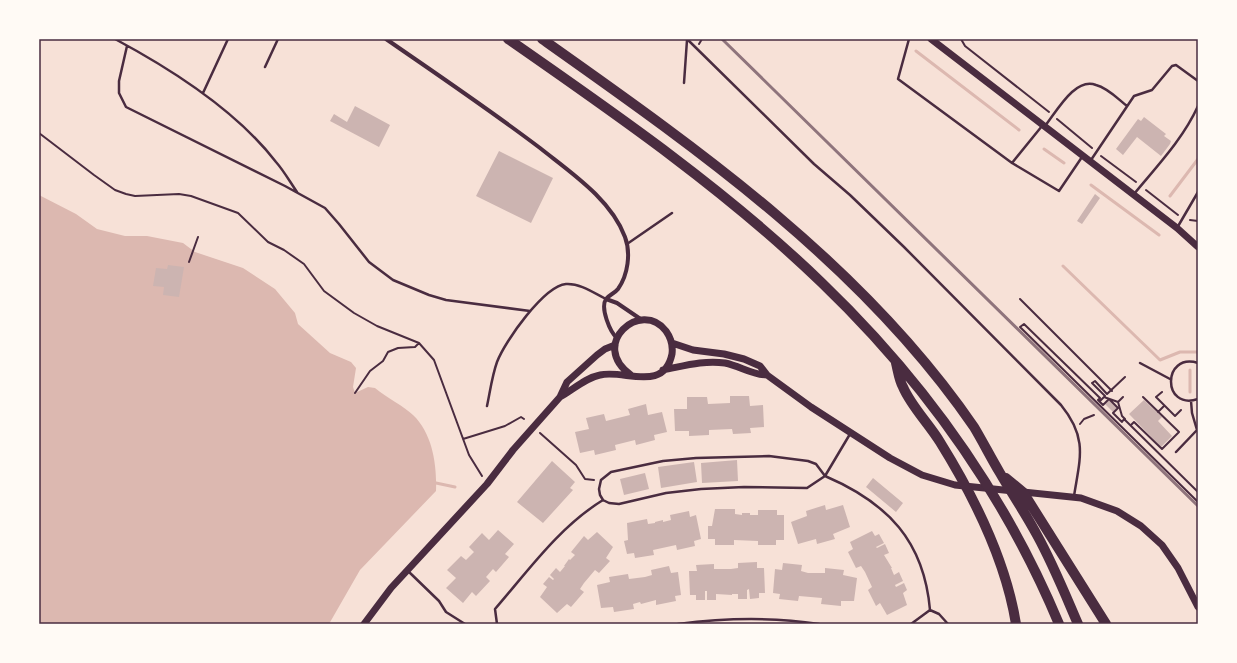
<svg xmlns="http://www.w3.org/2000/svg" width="1237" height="663" font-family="Roboto,sans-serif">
  <rect width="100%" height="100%" fill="#f7e1d7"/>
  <path fill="#dcb8b0" d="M39,195l37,19 21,15 28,7h22l36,7 12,9 48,16 32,21 20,24 3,11 32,29 21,9 5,6 -3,19 2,6 13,-6 7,1c11,9 30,19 38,27 20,19 24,51 23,76l-76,79 -31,54h-290z"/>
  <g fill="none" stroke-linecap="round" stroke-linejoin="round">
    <path stroke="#dcb8b0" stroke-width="3" d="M916,51l103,79
      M1044,149l20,14
      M1091,185l68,50
      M1170,196l28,-37
      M1063,266l97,94 20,-8h18
      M1190,370v22
      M436,483l19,4"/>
  </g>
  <path fill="#ccb4b1" d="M355,106l35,19 -11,22 -49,-26 4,-7 13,8z
    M1144,117l22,17 -2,2 7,5 -1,3 -9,12 -24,-19 -14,18 -7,-6 22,-30 3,2z
    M499,151l54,27 -22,45 -55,-27z
    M1095,194l5,4 -18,26 -5,-3z
    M168,265l16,2 -5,30 -16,-2 1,-8 -11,-1 3,-18 11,1z
    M730,396h19l1,10 13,-1 1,22 -14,1 1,5 -18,1 -1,-5 -23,1v5l-20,1v-5h-14l-1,-22h13v-12h20l1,7 22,-1z
    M1109,400l8,8 -4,4 -8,-8z
    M1144,400l18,17 -4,4 14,15 -11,11 -32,-33z
    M646,404l2,11 14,-3 5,20 -13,3 1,5 -19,5 -1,-5 -20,5 1,5 -21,5 -1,-5 -14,3 -5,-21 14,-3 -3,-11 18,-4 2,7 24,-6 -2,-6z
    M737,460l1,21 -36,2 -1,-20z
    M552,461l23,21 -5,6 3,2 -30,33 -26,-21z
    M694,462l3,20 -36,6 -3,-21z
    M645,473l4,16 -25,6 -4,-16z
    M873,478l30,25 -7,9 -30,-25z
    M825,505l1,5 17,-5 7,22 -17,7 2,5 -18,5 -1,-5 -18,5 -7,-22 16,-6 -1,-5z
    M715,509h20v5l7,1v-2h8v2h8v-5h19v5h7v25h-8v5h-18v-4l-24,-1v5h-19v-6h-7v-13h4z
    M689,511l1,6 6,-2 5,24 -7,2 1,5 -18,4 -1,-5 -23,5 1,5 -19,3 -1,-5 -7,1 -3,-13 4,-1 -1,-17 20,-4 1,5 7,-1v-1l8,-2v2l8,-2 -1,-5z
    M498,530l16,14 -9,10 4,3 -13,15 -3,-3 -7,8 4,4 -14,15 -4,-4 -9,11 -17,-15 10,-10 -9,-8 14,-14 5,4 8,-8 -5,-5 13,-14 7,7z
    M872,531l3,5 4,-2 5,9 -8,4 1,1 8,-4 4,9 -5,2 8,13h-1l3,7 5,-3 4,9 -8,4 1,2 8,-4 3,7 -4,3 4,12 -20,10 -7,-12 -4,3 -8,-16 4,-3 -7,-15 -4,-6 -5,2 -8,-16 5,-3 -3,-7z
    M597,532l16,15 -7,11 4,3 -11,12 -4,-3 -11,13 -4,6 4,3 -13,15 -4,-3 -10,9 -17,-16 7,-10 -4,-3 6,-7 4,3 1,-1 -4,-4 6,-7 4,4 5,-6h-1l5,-7 1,1 5,-5 -4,-3 13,-16 4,4z
    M757,562v6h7l1,25h-6v5l-9,1 -1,-10 -2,1v9h-9v-5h-6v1l-16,-1v6h-9v-9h-2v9h-9v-5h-6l-1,-24h8l-1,-6 18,-1v5h17l7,-1v-5z
    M783,563l19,2 -1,6 7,2h17v-5l19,2 -1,5 14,3 -3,23h-13v5l-20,-2 1,-6 -23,-2 -1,5 -19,-2 1,-5 -7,-1 2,-24 7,1z
    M669,566l2,7 7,-1 3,23 -6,1 1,5 -20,4v-5l-15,4 -1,-2 -7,2 1,5 -20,3 -1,-5 -12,1 -4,-23 13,-3 -1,-5 19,-3 1,5 16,-2 7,-2 -1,-5z"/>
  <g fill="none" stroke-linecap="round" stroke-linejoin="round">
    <path stroke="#4a2c40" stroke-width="2" d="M961,39l4,7 84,66
      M699,44l3,-5
      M1057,119l35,29
      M39,133l55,42 21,15 11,4 9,2 44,-2 12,2 47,17 30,29 16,8 20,14 20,27 30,22 23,13 42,17 15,17 35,95 13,21
      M1101,156l35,26
      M1146,190l32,25
      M1190,220l8,1
      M189,262l9,-25
      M1020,299l92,92
      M1162,392l-6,5 19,19 6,-6
      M355,393l15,-22 13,-10 5,-9 10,-4 17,-1 4,-4
      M1104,397l14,5
      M1100,401l5,-5 -13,-13 3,-2 12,13 18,-17
      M1118,402l4,14 3,3
      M1118,402l5,-5
      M1158,412l6,-6
      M1080,424l4,-5 10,-4
      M1131,425l3,-3 28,27 17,-17 -36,-35
      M540,433l36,32 9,14 9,1
      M463,439l42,-13 16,-9 3,2
      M1198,492l-74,-73 -2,3 -9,-9 5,-5 -9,-9 -6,6 -5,-5 2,-2 -76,-74 -4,3 178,175"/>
    <path stroke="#4a2c40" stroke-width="2.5" d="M115,39c58,31 121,71 161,123 8,9 14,20 21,30
      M687,39l127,125 36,31 54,52 157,158c27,33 19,53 13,91
      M909,39l-11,40 114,84
      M127,46l-8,35v12l7,14 159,79 40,22 14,16 30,38 24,18 36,15 17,5 84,11
      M265,67l13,-28
      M684,83l3,-43
      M203,93l25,-54
      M1042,126l-30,37 47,28 23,-34
      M1045,126c12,-15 30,-49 51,-41 12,3 22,14 31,21
      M1091,160l43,-64 18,-6 20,-24 4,-1 22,16
      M1134,194c23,-28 49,-55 64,-88
      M1177,228l21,-36
      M627,244l45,-31
      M1140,363l30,16
      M1198,363c-36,-11 -36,48 0,36
      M1191,401l1,12 5,17
      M487,406c3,-14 5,-30 10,-44 8,-21 47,-76 69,-78 14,-1 28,9 40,15
      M850,434l-25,42c63,27 99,65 105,134l-19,14
      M1176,452l21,-22
      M769,456l39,5 8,3 9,12 -18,12 -63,-1 -43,2 -35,4 -47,11 -10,-1 -6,-3 -3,-5 -1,-6 2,-9 10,-8 52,-11 33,-3z
      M408,571l31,30 7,11 19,12
      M930,610l9,4 9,10
      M497,624l-2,-15c33,-38 64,-82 108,-109
      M678,624c46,-6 95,-7 141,0"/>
    <path stroke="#4a2c40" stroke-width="4" d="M386,39c52,36 104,71 154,109 30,24 71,51 85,89 6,16 3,38 -7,52 -3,4 -9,6 -12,10 -6,9 4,33 11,39
      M606,299l11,4 25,17"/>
    <path stroke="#4a2c40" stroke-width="7" d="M672,343l21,7 31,4 20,5 16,7 7,9 44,32 79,51 32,17 33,10 126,13 36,13 24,15 21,19 16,23 20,39
      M663,370c21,-4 40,-10 62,-7 15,3 27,12 42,12
      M560,397c13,-7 25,-19 40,-22 24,-6 64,18 72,-21 1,-8 -1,-16 -6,-23 -25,-33 -78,14 -35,44
      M364,624l27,-36 96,-104 26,-34 47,-53 7,-15 30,-27 8,-6 10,-4"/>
    <path stroke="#4a2c40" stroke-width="7" d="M931,39l246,189 21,19"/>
    <path stroke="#4a2c40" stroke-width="10" d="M508,39c108,75 219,152 314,244 101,97 183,212 237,341
      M542,39c157,111 321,226 432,388 9,15 17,31 26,46 12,21 26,41 37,62 16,29 28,59 41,89
      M896,363c2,8 3,17 7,24 8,19 26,37 37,55 33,53 66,120 76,182
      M1006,478l17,14 83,132"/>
    <path stroke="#8f747c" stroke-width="3" d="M722,39l476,467"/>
  </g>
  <rect width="1237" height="663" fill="none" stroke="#fffaf5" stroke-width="80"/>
  <rect x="40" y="40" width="1157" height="583" fill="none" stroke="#4a2c40" stroke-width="1.5"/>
</svg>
